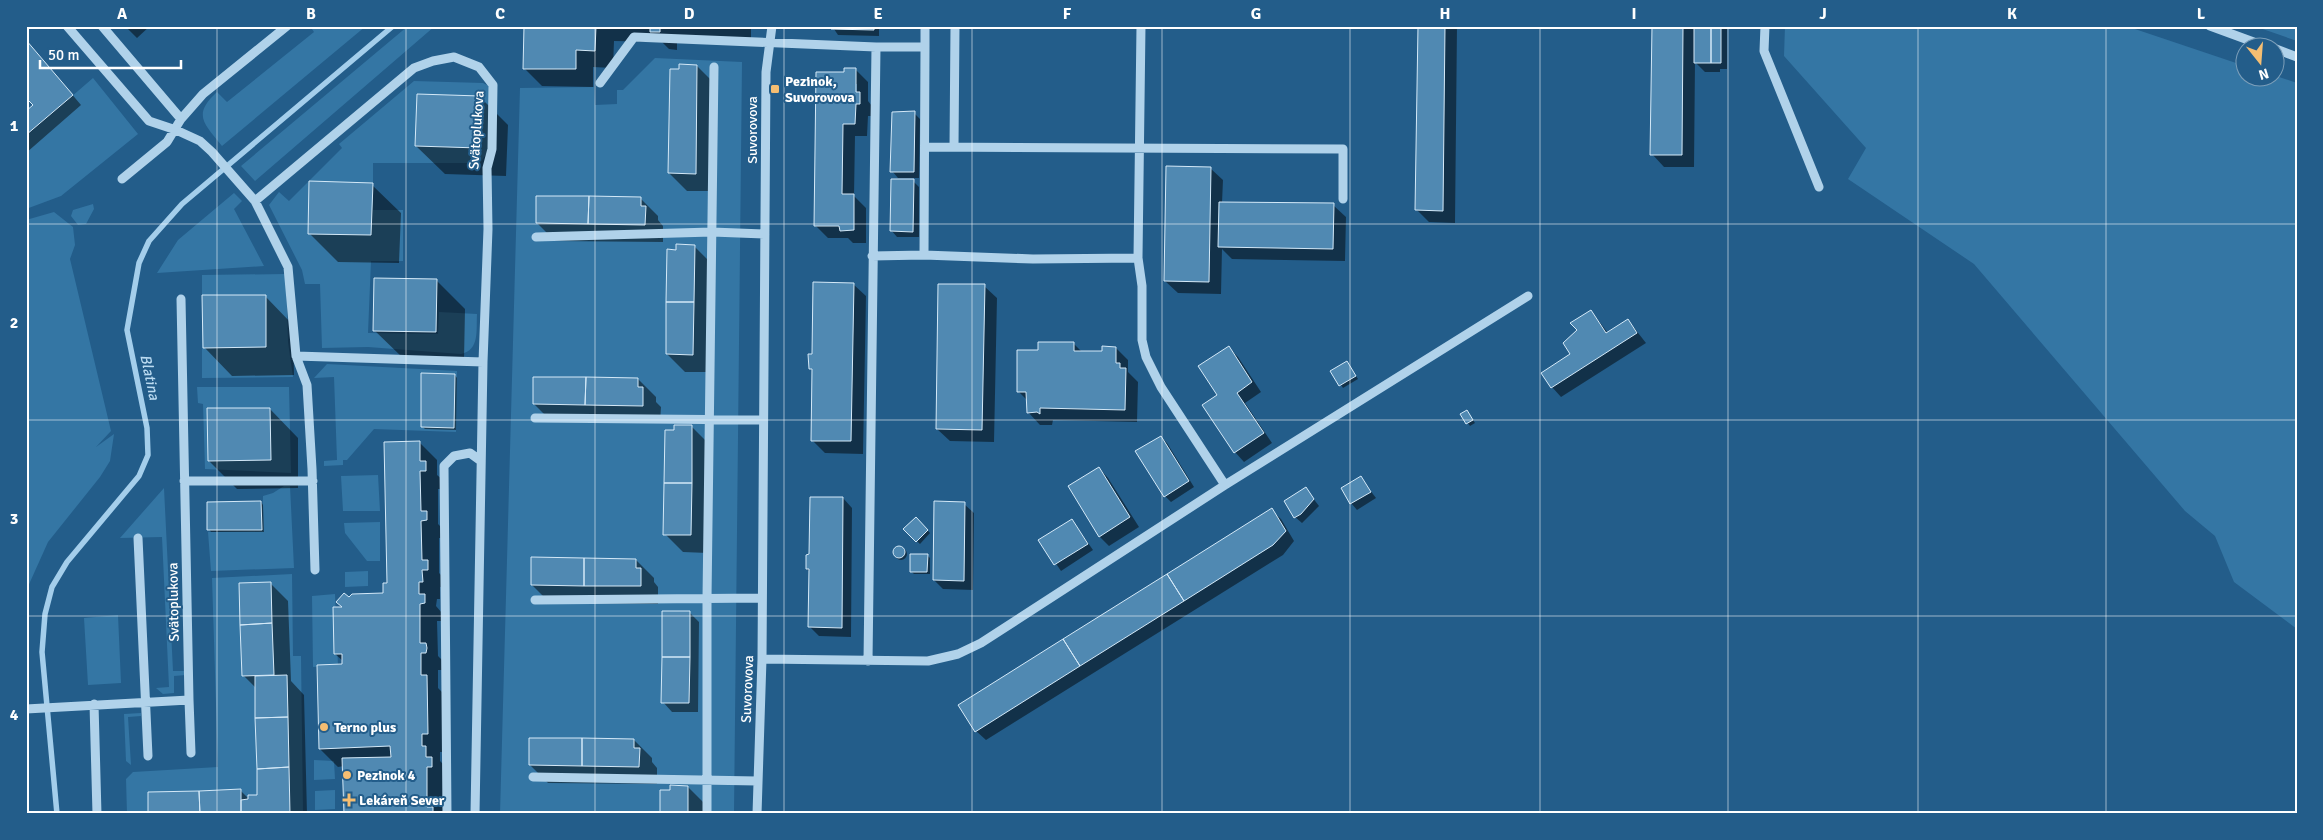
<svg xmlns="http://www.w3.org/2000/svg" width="2323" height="840" font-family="Signika,sans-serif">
  <rect width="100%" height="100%" fill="#235d8a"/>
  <path fill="#3476a4" d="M310,26h56l-144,120c-18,-23 -30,-31 -5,-54l10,10 87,-70z
    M408,26h27l-180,155 -14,-15z
    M1785,26h341l119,40 1,12 30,-2 21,7v546l-63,-47 -19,-46 -30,-25 -211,-247 -126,-85 18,-31 -82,-92z
    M2254,26h43v15z
    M655,58l87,4 -8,752h-234l20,-726 74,-1 1,18 22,-1v-14h6z
    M93,78l45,56 -77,62 -35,13v-73z
    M414,81l69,2 6,3v64l-9,13h-107v47h30v51h-32l-3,72 70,1 1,-22 38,2c-1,16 3,36 -16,40l-93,-7 -46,1 -2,-64h-15l-3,-14 -33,-65 10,-13 10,9 53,-53 -3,-4z
    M234,193l8,8 -8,8 30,57 -107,7 21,-33z
    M93,204l1,5 -8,15 -8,1 -7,-9 2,-6z
    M54,212l19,15 2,18 -5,14 41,172 -15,16 18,-13 -4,27 -10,16 -52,65 -22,49v-371z
    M286,274l2,68 5,35 -91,1v-103z
    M327,364l130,7 -1,61 -82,-3 -27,31h-4v5l-19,1v-5l13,-1 -3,-83 -20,1z
    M197,387h92l2,86 -86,-4 -2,-65 -5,-1z
    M378,475l2,36h-37l-2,-35z
    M284,486h6l4,82 -83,3 -3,-39 54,-1 1,-35 10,-3z
    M164,488l9,183h13v4l-12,1v17l-11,1 -7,-6 13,-1 -7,-150 -42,1z
    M380,522v39h-13l-22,-28 -1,-10z
    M368,571v15l-23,1v-15z
    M292,574l1,82h8l2,158h-176l-1,-35 7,-7 85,-5 -6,-189z
    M335,594l3,72 -25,1 -1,-71z
    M118,615l3,68 -33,2 -4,-67z
    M141,713v3l-13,1 3,48 -5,-4 -2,-47z
    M314,760l20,1 1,18 -21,1z
    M335,790v19l-20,1v-19z"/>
  <path fill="#0007" fill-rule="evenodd" d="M125,26h25l-13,12z
    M525,26h226v18l-74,-1v7l-8,-1 -7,-7 -48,-1 -1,27 -20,-1v20l-51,-1 -18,-18z
    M832,26h47v10l-41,-1z
    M1419,26h38l-2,197 -26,-1 -12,-12z
    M1653,26h74v43h-7v3h-15l-10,-10 -1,105h-30l-12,-13z
    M26,40l55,65 -55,48v-41l9,-7 -9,-9z
    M697,66l18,18 -2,107h-26l-18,-18 11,-102z
    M855,69l13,13v19l4,5 1,10h-5l-1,20h-12l-1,60 12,12v35h-13l-5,-5h-20l-13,-13 29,-152zM854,84h3v14z
    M480,97l28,28 -2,51 -61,-2 -29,-28z
    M914,113l6,6 -1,59h-21l-6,-7z
    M1210,168l13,12 -1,23 111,2 13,12 -1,44 -113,-2 -10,-10 -1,45 -43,-1 -13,-12z
    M913,181l6,6v50h-22l-6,-7z
    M372,185l29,28 -2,50 -61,-1 -28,-28z
    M640,198l18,18v4l5,6v16l-108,-1 -18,-18z
    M694,246l18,18 -1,108h-26l-18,-18 10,-103z
    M437,281l28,28 -1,51 -61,-2 -29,-28z
    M853,284l13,12 -3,158 -38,-1 -13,-13 1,-69 -3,-3 3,-13z
    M984,286l13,12 -3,144 -44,-1 -13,-12z
    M265,296l28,29 1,50 -62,1 -28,-29z
    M1591,311l17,22 20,-13 18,23 -85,54 -9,-10 20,-32z
    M1074,344l8,8h21l13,-4 12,12v12l10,10 -1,40 -84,-2 -1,5h-12l-12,-13v-11l-10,-10 21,-39z
    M1228,347l10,10 23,35 -16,11 27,40 -28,19 -9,-10 -16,-56z
    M1349,365l9,14 -15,9 -11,-17z
    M455,375l2,3 -1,52 -31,-1 -3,-3z
    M638,379l18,18v5l5,5 -1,16 -108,-1 -18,-18z
    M270,409l28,29v50l-61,1 -28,-28z
    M1469,414l6,9 -5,3 -8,-11z
    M692,427l18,18 -2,108 -25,-1 -18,-18z
    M1161,437l6,6 27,44 -23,15 -6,-6z
    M419,442l18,18v15l6,5v9h-5v35l6,6v8h-5v35l6,6v8h-5v12h-3l-1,7 6,7v8h-5l1,35 6,6v8h-6v18l6,6 1,58h-5v9l4,4 1,49h-100l-1,-48 -6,1 -18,-18 23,-84v-4l-8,-7 9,-46 6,-9 35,-4z
    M1099,468l9,10 31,49 -30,19 -9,-9 -31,-50z
    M1360,477l16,21 -19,12 -6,-7z
    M1306,489l13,17 -17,17 -7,-6z
    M843,498l9,10 -1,129 -32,-1 -9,-9v-55l-3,-3 4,-13z
    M261,502l2,3 1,27h-53l-2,-3z
    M964,504l10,9 -1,77 -30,-1 -9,-9z
    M1271,510l10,9 13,22 -11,14 -297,185 -10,-9z
    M916,518l14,15 -10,11 -15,-15z
    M1072,520l21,30 -32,21 -21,-31z
    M895 554a6 6 0 1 1 12 0a6 6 0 1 1-12 0Z
    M927,555l3,3v16h-16l-3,-3z
    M636,560l18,18v4l4,5v17l-108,-1 -18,-18z
    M270,583l18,18 3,80 13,14 3,119h-158l91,-24 10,10 8,-4 -2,-108 -13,-13z
    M689,612l10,10 -1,90h-26l-9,-10z
    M634,740l18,18v4l5,6v16l-109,-1 -18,-18z
    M688,787l18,18v9h-45z"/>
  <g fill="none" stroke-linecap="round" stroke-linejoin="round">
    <path stroke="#a4ceeb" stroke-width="5.5" d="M57,814l-15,-162 3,-38 7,-27 15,-25 72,-86 9,-21 -1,-27 -20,-98 12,-67 10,-22 33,-37 211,-178"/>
  </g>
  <path fill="#5089b2" stroke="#d4e9f8" d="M524,26h72l-1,25 -19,-1v19h-53z
    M650,26h10v6h-10z
    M831,26h43v4l-43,-1z
    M1418,26h27l-2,185 -28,-1z
    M1652,26h31l-1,129h-32z
    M1694,26h17v37h-17z
    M1711,26h10v37h-10z
    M26,40l47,55 -47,40v-24l7,-6 -7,-7z
    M679,64l18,1 -1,109 -28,-1 2,-104h9z
    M844,68h12v24h4v12h-4l-1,20h-12l-1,70h12v36l-14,1 -1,-5h-25l2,-154h28z
    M417,94l63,2 -1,52 -64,-2z
    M915,111l-1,61h-24l2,-60z
    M1166,166l45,1 -2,115 -45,-1z
    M891,179h23l-1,53 -23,-1z
    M309,181l64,2 -2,52 -63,-1z
    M536,196h53l-1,28 -52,-1z
    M589,196l52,1v9h5l-1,19 -57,-1z
    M1219,202l115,1 -1,46 -115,-2z
    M676,244l19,1 -1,57h-28l1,-53 9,1z
    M374,278l63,1 -1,53 -63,-1z
    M813,282l41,1 -3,158h-40l1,-72h-3l-1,-15h4z
    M938,284h47l-3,146 -46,-1z
    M202,295h64v52l-63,1z
    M666,302h28l-1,53 -27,-1z
    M1591,310l15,23 22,-14 9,14 -86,55 -10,-15 29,-19 -7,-11 14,-13 -7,-7z
    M1038,342h36v9h28v-5l14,1v16h4v5h6l-1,42 -85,-2v6l-3,-2 -10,1 -1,-21h-9v-42h21z
    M1229,346l23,36 -15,11 27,40 -30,20 -32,-48 15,-10 -19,-29z
    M1347,361l9,15 -17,10 -9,-15z
    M421,373l34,1 -1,54 -33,-1z
    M533,377h53l-1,28 -52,-1z
    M586,377l52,1v9h5v19l-58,-1z
    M207,408h63l1,52 -63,1z
    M1467,410l6,10 -7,4 -6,-10z
    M674,425h18v58h-28l1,-53h9z
    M1161,436l28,45 -25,16 -29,-46z
    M420,441v20h6v10h-6l1,40h6v9l-6,1 1,39h6v10h-6l1,12h-4v12h6v9l-5,1v39h6l1,5 -1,5h-5v22h6l1,59h-6v12h4v11h6v10h-5v40h6v7h-89l-2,-56 49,-1 -1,-11 -71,3 -2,-84 25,-1v-10h-8l-1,-47h9l-6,-5 8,-9 5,4 3,-3 31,-1v-10h4l-3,-141z
    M1099,467l31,50 -31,20 -31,-51z
    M1361,476l10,16 -21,12 -9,-16z
    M664,483h28l-1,52h-28z
    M1306,487l8,12 -13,15 -7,4 -10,-17z
    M810,497h33l-1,131 -34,-1 1,-58h-3v-14l3,-1z
    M261,501l1,29h-55v-28z
    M934,501l31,1 -1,79 -31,-1z
    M1272,508l14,23 -13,14 -89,56 -17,-27z
    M916,517l12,13 -12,12 -13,-13z
    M1072,519l16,25 -34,21 -16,-25z
    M893 552a6 6 0 1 1 12 0a6 6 0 1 1-12 0Z
    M910,554h18l-1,18h-17z
    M531,557l53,1v28l-53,-1z
    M584,558l52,1v9h5v18h-57z
    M1167,574l17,27 -104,65 -17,-27z
    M271,582l1,41 -32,2 -1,-42z
    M662,611h28v46h-28z
    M272,623l2,52 -32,1 -2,-51z
    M1063,639l17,27 -105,66 -17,-27z
    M662,657h28l-1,46h-28z
    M287,675l1,42 -33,1v-42z
    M288,717l1,50 -32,2 -2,-51z
    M529,738h53v28l-53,-1z
    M582,738l52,1v9h6l-1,19 -57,-1z
    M289,767l1,47h-49v-14l7,-1v-4h9v-26z
    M670,785l18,1v28h-28v-24h10z
    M241,789v25h-41l-1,-23z
    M199,791l1,23h-52v-22z"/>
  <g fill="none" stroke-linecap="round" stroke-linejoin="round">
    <path stroke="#b0d2ea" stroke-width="9" d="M67,26l82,95 27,9 24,11 12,11 43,49 33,66 8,89 11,29 5,84 3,101
      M102,26l79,93
      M1765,26l-1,25 55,136
      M2210,26l60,22
      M925,47v-21
      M2276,49l21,8
      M600,83l34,-46 242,10h49l-1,208 -52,1
      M925,147l418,2v50
      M954,147l1,-121
      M122,179l45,-37 14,-23 22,-25 84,-68
      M255,201l159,-133 19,-7 21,-4 25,10 14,18 -1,64 -5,19 1,61 -5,133 -8,452
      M536,237l176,-5 53,2
      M924,255l109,4 105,-1 3,-232
      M1138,258l4,28v54l4,17 15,30 64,98
      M296,356l187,6
      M535,418l228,2
      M184,481h129
      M138,538l10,218
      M535,600l227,-2
      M762,659l166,2 30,-7 23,-11 244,-158 303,-189
      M868,661l8,-614
      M189,700l2,53
      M94,704l3,110
      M26,709l163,-9 -8,-401
      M533,777l224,4
      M447,814l-3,-348 10,-10 16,-3 11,8
      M707,814v-216l7,-531
      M757,814l5,-155 4,-587 6,-46"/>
  </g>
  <path fill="none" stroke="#fff" stroke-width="1" stroke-opacity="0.55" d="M217,26v788M406,26v788M595,26v788M784,26v788M972,26v788M1162,26v788M1350,26v788M1540,26v788M1728,26v788M1918,26v788M2106,26v788M26,224h2271M26,420h2271M26,616h2271"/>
  <g fill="#f5be72" stroke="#235d8a" stroke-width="2">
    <rect x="770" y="84" width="10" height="10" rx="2.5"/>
    <circle cx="324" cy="727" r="5"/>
    <circle cx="347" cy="775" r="5"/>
    <path d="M346.5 792.5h5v5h5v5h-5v5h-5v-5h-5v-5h5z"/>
  </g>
  <g text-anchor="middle" stroke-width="4" stroke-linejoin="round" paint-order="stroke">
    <g font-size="14" font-weight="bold" fill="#fff" stroke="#235d8a" text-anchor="start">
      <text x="785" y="86">Pezinok,<tspan x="785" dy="16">Suvorovova</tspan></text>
      <text x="334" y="732">Terno plus</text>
      <text x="357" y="780">Pezinok 4</text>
      <text x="359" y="805">Lekáreň Sever</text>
    </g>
    <g font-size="14" fill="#fff" stroke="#235d8a">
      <text transform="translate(476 130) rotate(-86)" y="5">Svätoplukova</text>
      <text transform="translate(752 130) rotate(-90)" y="5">Suvorovova</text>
      <text transform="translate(173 602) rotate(-91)" y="5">Svätoplukova</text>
      <text transform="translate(747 689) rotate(-88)" y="5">Suvorovova</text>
    </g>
    <g font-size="15" font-style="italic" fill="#bbdbf1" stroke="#235d8a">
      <text transform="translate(150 377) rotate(78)" y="5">Blatina</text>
    </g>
  </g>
  <rect width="2323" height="840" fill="none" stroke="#235d8a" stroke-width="55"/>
  <g transform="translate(2260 62) rotate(163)"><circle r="24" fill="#235d8a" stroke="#7b9eb9"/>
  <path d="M0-4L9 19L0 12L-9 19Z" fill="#f5be72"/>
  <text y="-8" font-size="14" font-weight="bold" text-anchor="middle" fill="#ffffff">N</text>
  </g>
  <path d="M40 60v8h141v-8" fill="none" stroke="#ffffff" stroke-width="2.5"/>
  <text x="48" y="60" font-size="15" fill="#ffffff" stroke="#235d8a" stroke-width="4" paint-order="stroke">50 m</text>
  <rect x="28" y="28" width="2268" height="784" fill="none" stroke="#fff" stroke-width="2"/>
  <g font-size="16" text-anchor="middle" font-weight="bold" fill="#fff">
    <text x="122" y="19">A</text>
    <text x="311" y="19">B</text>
    <text x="500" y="19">C</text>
    <text x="689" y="19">D</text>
    <text x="878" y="19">E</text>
    <text x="1067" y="19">F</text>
    <text x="1256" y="19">G</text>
    <text x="1445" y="19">H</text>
    <text x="1634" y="19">I</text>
    <text x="1823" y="19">J</text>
    <text x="2012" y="19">K</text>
    <text x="2201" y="19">L</text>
    <text x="14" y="131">1</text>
    <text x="14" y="328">2</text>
    <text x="14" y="524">3</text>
    <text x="14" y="720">4</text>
  </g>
</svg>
